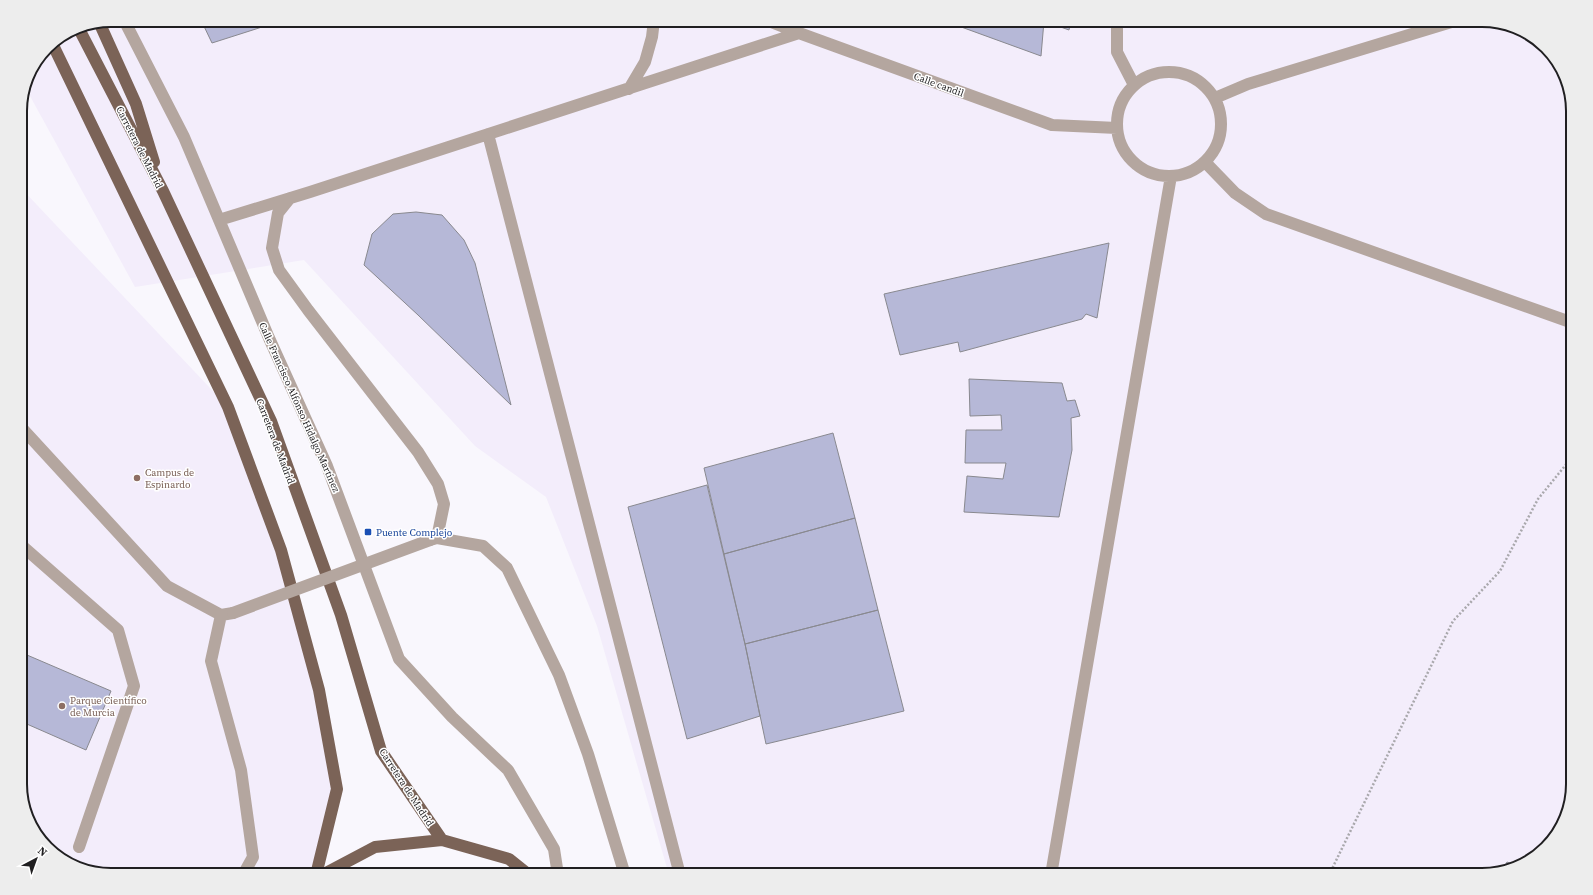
<svg xmlns="http://www.w3.org/2000/svg" width="1593" height="895" font-family="'Source Serif 4',serif">
  <rect width="100%" height="100%" fill="#f9f7fd"/>
  <path fill="#f3edfb" d="M111,20h1371l45,12 31,29 15,44v679l-12,45 -33,34 -46,12h-813l-72,-249 -51,-129 -71,-51 -171,-186 -169,27 -110,-200 2,-11 20,-29 29,-20z
    M20,187l208,220 53,143 56,239 -21,86h-205l-45,-12 -34,-33 -12,-40z"/>
  <path fill="#b6b8d7" stroke="#89898f" d="M201,20h83l-72,23z
    M942,20h129l-2,10 -25,-9 -3,35z
    M416,212l26,3 22,25 11,23 36,142 -93,-90 -54,-50 8,-31 21,-20z
    M1109,243l-12,75 -11,-4 -4,5 -122,33 -2,-10 -58,13 -16,-61z
    M969,379l93,4 5,18 8,-1 5,16 -9,2 1,32 -13,67 -95,-5 3,-36 36,3 3,-16h-41l1,-33h36l-1,-15 -31,1z
    M833,433l22,85 -131,36 -20,-86z
    M707,485l38,159 15,72 -73,23 -59,-232z
    M855,518l23,92 -133,34 -21,-90z
    M878,610l26,101 -138,33 -21,-100z
    M20,652l91,39 -25,59 -66,-29z
    M1507,862l9,4 -13,3z"/>
  <g fill="none" stroke-linecap="round" stroke-linejoin="round">
    <path stroke="#a9a8ac" stroke-width="2.5" stroke-dasharray="2 2" stroke-linecap="butt" d="M1329,875l124,-254 47,-50 38,-72 35,-43"/>
    <path stroke="#b4a69f" stroke-width="12" d="M124,20l60,117 85,201 58,128 72,193 53,58 56,53 46,79 4,26
      M766,20l33,13 253,92 65,3
      M1117,20v32l17,33
      M1117 124a52 52 0 1 1 104 0a52 52 0 1 1-104 0Z
      M629,89l16,-27 7,-25 2,-17
      M1215,98l33,-14 210,-64
      M488,134l192,741
      M1205,162l30,31 31,21 307,109
      M290,198l-12,15 -6,35 7,22 29,40 110,142 20,32 6,20 -7,34
      M219,220l91,-28 489,-159
      M20,426l147,160 54,29
      M430,540l7,-2 46,8 24,22 52,107 29,79 37,121
      M20,544l98,86 16,56 -55,161
      M233,613l-12,2 -10,46 30,109 12,87 -10,18
      M1051,875l120,-699"/>
    <path stroke="#7b6357" stroke-width="12" d="M99,22l37,82 18,58
      M78,27l85,164 108,230 70,194 40,136 61,89
      M52,43l176,364 53,143 38,140 18,99 -21,86
      M322,875l53,-28 67,-7 67,19 20,16"/>
    <path stroke="#b4a69f" stroke-width="12" d="M233,613l197,-73"/>
  </g>
  <g fill="#8d6e63" stroke="#fff" stroke-width="1.5">
    <circle cx="137" cy="478" r="4"/>
    <circle cx="62" cy="706" r="4"/>
  </g>
  <rect fill="#1a4fb4" stroke="#fff" stroke-width="1.5" x="364" y="528" width="8" height="8" rx="2"/>
  <g text-anchor="middle" stroke-width="3" stroke-linejoin="round" paint-order="stroke">
    <g font-size="10" fill="#201f21" stroke="#fff">
      <text transform="translate(939 84) rotate(20)" y="4">Calle candil</text>
      <text transform="translate(140 147) rotate(63)" y="4">Carretera de Madrid</text>
      <text transform="translate(300 407) rotate(66)" y="4">Calle Francisco Alfonso Hidalgo Martínez</text>
      <text transform="translate(276 441) rotate(69)" y="4">Carretera de Madrid</text>
      <text transform="translate(407 787) rotate(57)" y="4">Carretera de Madrid</text>
    </g>
    <g font-size="10" fill="#785e54" stroke="#fff" text-anchor="start">
      <text x="145" y="476">Campus de<tspan x="145" dy="12">Espinardo</tspan></text>
      <text x="70" y="704">Parque Científico<tspan x="70" dy="12">de Murcia</tspan></text>
    </g>
    <g font-size="10" fill="#164399" stroke="#fff" text-anchor="start">
      <text x="376" y="536">Puente Complejo</text>
    </g>
  </g>
  <path d="M0 0H1593V895H0ZM111 27H1482A84 84 0 0 1 1566 111V784A84 84 0 0 1 1482 868H111A84 84 0 0 1 27 784V111A84 84 0 0 1 111 27Z" fill="#ededed" fill-rule="evenodd"/>
  <path fill="none" stroke="#201f21" stroke-width="2" d="M111 27H1482A84 84 0 0 1 1566 111V784A84 84 0 0 1 1482 868H111A84 84 0 0 1 27 784V111A84 84 0 0 1 111 27Z"/>
  <g transform="translate(36 859) rotate(41)" stroke="#ffffff" stroke-width="3" paint-order="stroke">
  <path d="M0-3L7 15L0 10L-7 15Z" fill="#201f21"/>
  <text y="-6" font-size="11" font-weight="bold" text-anchor="middle" fill="#201f21">N</text>
  </g>
</svg>
